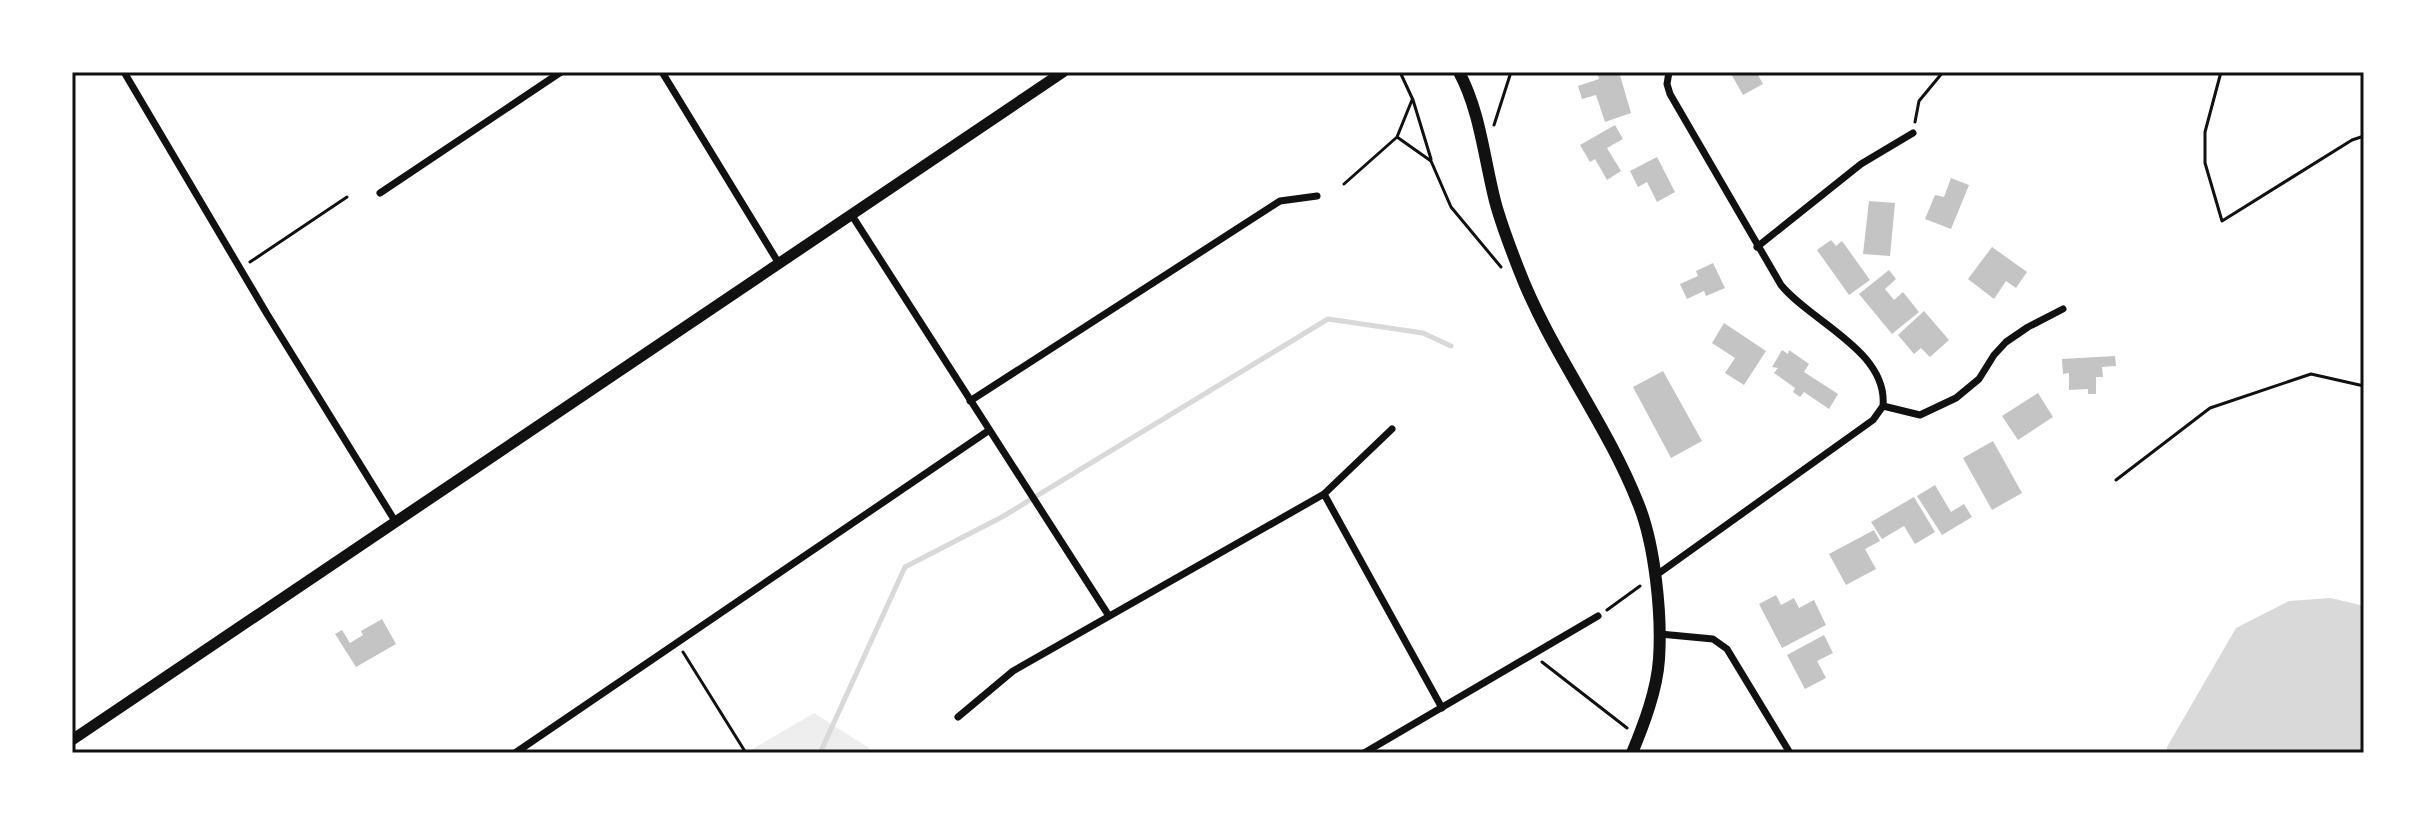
<svg xmlns="http://www.w3.org/2000/svg" width="2436" height="825" font-family="Cabin,sans-serif">
  <rect width="100%" height="100%" fill="#fff"/>
  <path fill="#eee" d="M814,713l55,35 -1,5h-122z"/>
  <path fill="#d9d9d9" d="M2331,598l33,8v147h-197v-6l69,-119 53,-27z"/>
  <g fill="none" stroke-linecap="round" stroke-linejoin="round">
    <path stroke="#d9d9d9" stroke-width="5" d="M820,753l85,-186 97,-50 326,-198 95,14 28,13"/>
  </g>
  <path fill="#c4c4c4" d="M1597,72h22l12,41 -26,9 -9,-27 -14,4 -4,-13 21,-7z
    M1730,72h34l-6,3 5,9 -20,11z
    M1615,125l8,14 -16,9 14,23 -14,9 -12,-21 -5,3 -10,-17z
    M1657,157l18,35 -18,10 -10,-20 -9,5 -8,-16z
    M1951,178l18,7 -18,44 -26,-10 10,-24 9,2z
    M1869,201l26,2 -5,53 -27,-2z
    M1831,240l5,6 6,-5 28,39 -21,15 -32,-45z
    M1992,247l35,25 -11,16 -10,-7 -12,18 -26,-20z
    M1713,263l12,25 -19,8 -2,-5 -17,8 -7,-15 18,-8 -2,-5z
    M1889,270l7,9 -11,10 9,11 9,-8 16,20 -27,22 -33,-40z
    M1924,311l25,29 -19,17 -9,-9 -7,6 -16,-19z
    M1724,323l42,28 -22,34 -19,-12 10,-15 -23,-15z
    M1782,350l6,4 1,-4 20,14 -5,8 34,22 -9,15 -25,-17 -4,5 -7,-5 2,-4 -21,-15 4,-5 -6,-1z
    M2115,356l1,10 -14,1 1,10h-7v17h-8v-5l-19,1v-17l-6,1 -1,-15z
    M1663,371l39,70 -31,17 -38,-71z
    M2038,393l15,24 -35,23 -16,-24z
    M1993,441l29,52 -30,17 -29,-52z
    M1935,485l16,27 13,-8 8,13 -30,18 -25,-39z
    M1914,497l21,35 -20,12 -11,-18 -22,13 -11,-17z
    M1874,530l6,11 -15,8 11,20 -30,16 -17,-31z
    M1776,595l5,10 13,-7 5,10 15,-8 12,25 -44,23 -23,-44z
    M382,619l14,25 -40,23 -21,-33 7,-4 8,13 13,-8 -2,-4z
    M1824,635l9,18 -16,8 9,17 -21,11 -18,-34z"/>
  <g fill="none" stroke-linecap="round" stroke-linejoin="round">
    <path stroke="#111" stroke-width="3" d="M1400,72l13,28 18,59
      M2221,72l-16,60v31l17,58 130,-81 12,-4
      M1915,122l4,-21 24,-29
      M1494,125l17,-53
      M1397,137l15,-37
      M1344,184l53,-47 34,24 20,46 50,60
      M250,262l97,-65
      M2116,480l94,-72 101,-34 53,12
      M1607,610l33,-24
      M683,652l63,101
      M1542,662l85,66"/>
    <path stroke="#111" stroke-width="7" d="M124,72l143,242 128,207
      M662,72l116,190
      M1669,72l-2,12 3,10 111,191c30,37 107,66 102,121
      M380,193l181,-121
      M851,214l258,402
      M1757,247l104,-83 52,-31
      M970,401l310,-200 37,-5
      M1324,494l68,-65
      M1655,576l218,-156 10,-14 37,9 36,-17 23,-19 15,-24 12,-13 22,-15 35,-18
      M1660,634l53,5 14,10 63,104
      M958,717l55,-46 311,-177 118,214
      M515,753l473,-322
      M1364,753l234,-137"/>
    <path stroke="#111" stroke-width="11" d="M72,740l991,-668"/>
    <path stroke="#111" stroke-width="12" d="M1459,72c21,39 25,86 36,129 6,23 15,46 24,69 31,81 87,152 119,233 17,41 24,112 21,156 -2,31 -15,65 -27,94"/>
  </g>
  <rect width="2436" height="825" fill="none" stroke="#ffffff" stroke-width="148"/>
  <rect x="74" y="74" width="2288" height="677" fill="none" stroke="#111" stroke-width="3"/>
</svg>
